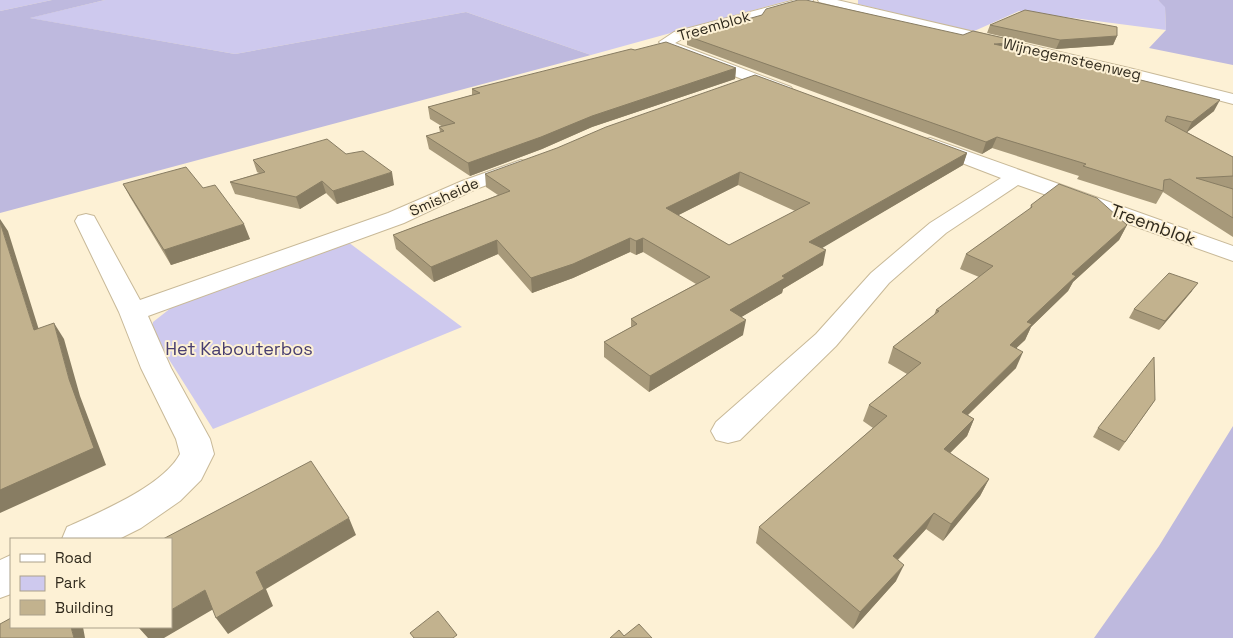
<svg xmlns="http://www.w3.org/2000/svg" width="1233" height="638" font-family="'Space Grotesk',sans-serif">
  <rect width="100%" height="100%" fill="#fdf1d5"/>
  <path fill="#cec9ee" d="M0,0h52l-52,11z
    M105,0h685l-199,55 -125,-43 -231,42 -206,-36z
    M858,0h300l7,6 1,24 -147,-19 -47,21 -114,-28z
    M348,242l114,85 -249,102 -62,-98 2,-9 23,-18z"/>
  <path fill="#beb9de" d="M52,0h53l-75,18 205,36 231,-42 125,43 -591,158v-202z
    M1158,0h75v65l-84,-17 17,-18 -1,-23z
    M1233,426v212h-139l65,-92z"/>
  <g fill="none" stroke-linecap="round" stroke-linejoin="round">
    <defs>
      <path id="minor" d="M795,0h18l-1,2 -128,36 -9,5 116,44 2,3 -2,3h-12l-111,-42 -9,-9 15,-10z
        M818,0h19l292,68 104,26v10l-107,-28 -307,-74z
        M930,138l303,108v15l-215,-76 -72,48 -57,50 -53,63 -96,94 -12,3 -12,-3 -5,-9 5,-9 100,-88 55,-61 59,-50 71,-45 -78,-30 -2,-4 2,-4z
        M521,160l7,2 3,4 -3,4 -52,19 -72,34 -256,93 23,52 39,71 4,15 -13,26 -21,21 -39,27 -22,11h-57l5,-12c33,-15 96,-41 113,-73l-4,-15 -35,-71 -22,-56 -44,-91 3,-5 8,-2 8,2 46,84 248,-87 74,-32z
        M11,555v39l-11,4v-38z"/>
    </defs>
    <use href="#minor" stroke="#c8b998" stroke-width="2"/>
    <use href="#minor" fill="#fff" fill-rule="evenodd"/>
  </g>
  <path fill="#a7997a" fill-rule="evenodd" d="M990,25l127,11 -4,9 -57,4 -69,-16z
    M687,36l331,14 92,23 104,38 -27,21 46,25v80l-70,-45 -7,12 -79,-25 2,-3 -87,-28 -10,6 -295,-109z
    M635,50l101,18 -1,11 -143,48 -50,22 -72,27 -41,-27 -3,-13 14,-4 -1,-5h4l-13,-8 -2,-12 44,-12v-6z
    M967,153l-4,12 -142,83 2,17 -40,24 -1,4 -41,24 2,18 -94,57 -45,-35v-15l27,-15v-8l65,-35 -53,-32 -7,3 -6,-3 -57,26 -41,15 -34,-39 -64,28 -38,-33 -3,-14 105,-40 -12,-8 -1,-13zM738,185l57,26 -66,34 -51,-30z
    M346,154l48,31 -57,19 -11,-11 -26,16 -65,-15 -5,-12 29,-9 -2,-1 -4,-12z
    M123,184l80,4 47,51 -79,26 -41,-68z
    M1031,205l96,20 -8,15 -46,42 -5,9 -37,36 -6,13 -9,8v20l-48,47 6,4 -7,17 -17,17 39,26 -9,17 -37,45 -17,-12 -28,31 -2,21 -43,48 -97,-86 3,-16 114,-99 -10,-7 6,-16 38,-31 -19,-11 5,-16 41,-32 2,-5 43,-33 -19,-8 6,-15 64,-45z
    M1192,291l-33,39 -30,-12 5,-9z
    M1155,400l-36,51 -26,-14 5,-9z"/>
  <path fill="#887d63" d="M1117,36l-4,9 -57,4 4,-9z
    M1021,42l-3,10 -24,-8z
    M736,68l-1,11 -143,48 -50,22 -72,27 -2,-13 124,-47z
    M1220,100l-6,11 -28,22 6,-11z
    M997,137l-5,11 -10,6 4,-12z
    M967,153l-4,12 -156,92 2,-15z
    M392,172l2,13 -57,19 -4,-13z
    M740,172l-2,13 -73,37 1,-14z
    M322,181l4,12 -26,16 -4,-12z
    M0,219l8,12 36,115 -10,-16 -34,-108z
    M244,224l6,15 -79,26 -7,-15z
    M1127,225l-8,15 -46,42 -5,9 -37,36 -6,13 -23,22 8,-17 17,-23 45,-48z
    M630,238v14l-57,26 -41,15 -1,-15z
    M643,238v14l-7,3v-14z
    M497,240l1,14 -64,28 -3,-15z
    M826,250l-3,15 -40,24 -1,4 -54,32 2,-15 52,-34z
    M1198,283l-6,8 -33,39 6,-9z
    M746,320l-3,15 -94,57 1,-16z
    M54,323l10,16 16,57 26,69 -106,48v-23l69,-111z
    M1023,352l-7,16 -62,60 8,-16z
    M974,419l-7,17 -30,30 7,-17z
    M989,479l-9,17 -37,45 8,-17z
    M934,513l-8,16 -41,44 8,-17z
    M349,518l7,17 -90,54 7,17 -45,28 -12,-16 40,-46z
    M904,565l-8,16 -43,48 7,-17z
    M205,590l12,17 -53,31h-16l-9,-10 3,-1h29v-17z
    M71,627h12l2,11h-11z"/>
  <path fill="#c2b28e" stroke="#887d63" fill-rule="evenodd" d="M798,0h8l157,35 10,-4 48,11 -27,2 117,27 -2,1 111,28 -28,22 -25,-6 -2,5 68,36v19l-37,2 37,11v29l-63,-39 -6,1 -1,11 -80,-25 3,-2 -89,-27 -11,5 -299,-106 75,-21 4,-6z
    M1025,10l92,17v9l-57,4 -70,-15z
    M666,42l70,26 -144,48 -51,21 -73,26 -42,-27 18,-5 -5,-4 16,-4 -27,-16 52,-14 -8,-4 159,-40 4,1z
    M755,75l212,78 -158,89 17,8 -44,26 3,2 -55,32 16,10 -96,56 -46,-34 33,-18 -6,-5 79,-42 -67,-39 -7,3 -6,-3 -57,26 -42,14 -34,-38 -66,27 -38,-32 117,-44 -25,-17 72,-26 49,-21zM740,172l70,31 -81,42 -63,-37z
    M327,139l19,15 17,-3 29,21 -59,19 -11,-10 -26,16 -66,-15 35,-10 -12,-12z
    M186,167l17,21 12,-3 29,39 -80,26 -41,-66z
    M1059,184l38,14 30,27 -55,49 4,2 -49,46 5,2 -22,21 13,7 -61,60 12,7 -30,30 45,30 -38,45 -17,-11 -41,43 11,9 -44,47 -101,-85 128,-111 -18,-11 52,-42 -28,-16 46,-36 -3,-1 57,-44 -27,-12 66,-47 -1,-2z
    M0,222l34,108 20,-7 15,56 25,69 -94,42z
    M1169,273l29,10 -33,38 -31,-12z
    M1154,357l1,43 -30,42 -27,-14z
    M311,461l38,57 -93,54 8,17 -48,29 -11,-28 -34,20v-71h-8z
    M438,611l19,24 -4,3h-39l-4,-5z
    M11,618v9h60l3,11h-74v-14z
    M639,624l13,14h-42l9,-8 5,6z"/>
  <g text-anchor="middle" stroke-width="4" stroke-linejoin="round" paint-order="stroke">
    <g font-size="15" fill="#302a1d" stroke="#fdf1d5">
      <text transform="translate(714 26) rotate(-16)" y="5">Treemblok</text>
      <text transform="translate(1072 59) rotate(13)" y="5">Wijnegemsteenweg</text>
      <text transform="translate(444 197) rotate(-24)" y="5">Smisheide</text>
    </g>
    <g font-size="18" fill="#302a1d" stroke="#fdf1d5">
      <text transform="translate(1153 225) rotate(20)" y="6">Treemblok</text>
    </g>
    <g font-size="18" fill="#483e70" stroke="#fdf1d5">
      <text x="239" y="355">Het Kabouterbos</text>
    </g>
  </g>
  <rect x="10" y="538" width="162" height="90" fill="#fdf1d5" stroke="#aba18b"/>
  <rect x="20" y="554" width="25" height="8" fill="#ffffff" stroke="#aba18b"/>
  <text x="55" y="563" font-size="15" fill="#302a1d">Road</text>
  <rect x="20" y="576" width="25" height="15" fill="#cec9ee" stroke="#aba18b"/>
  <text x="55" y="588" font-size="15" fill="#302a1d">Park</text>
  <rect x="20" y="600" width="25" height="15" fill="#c2b28e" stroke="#aba18b"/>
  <text x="55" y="613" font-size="15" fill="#302a1d">Building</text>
</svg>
